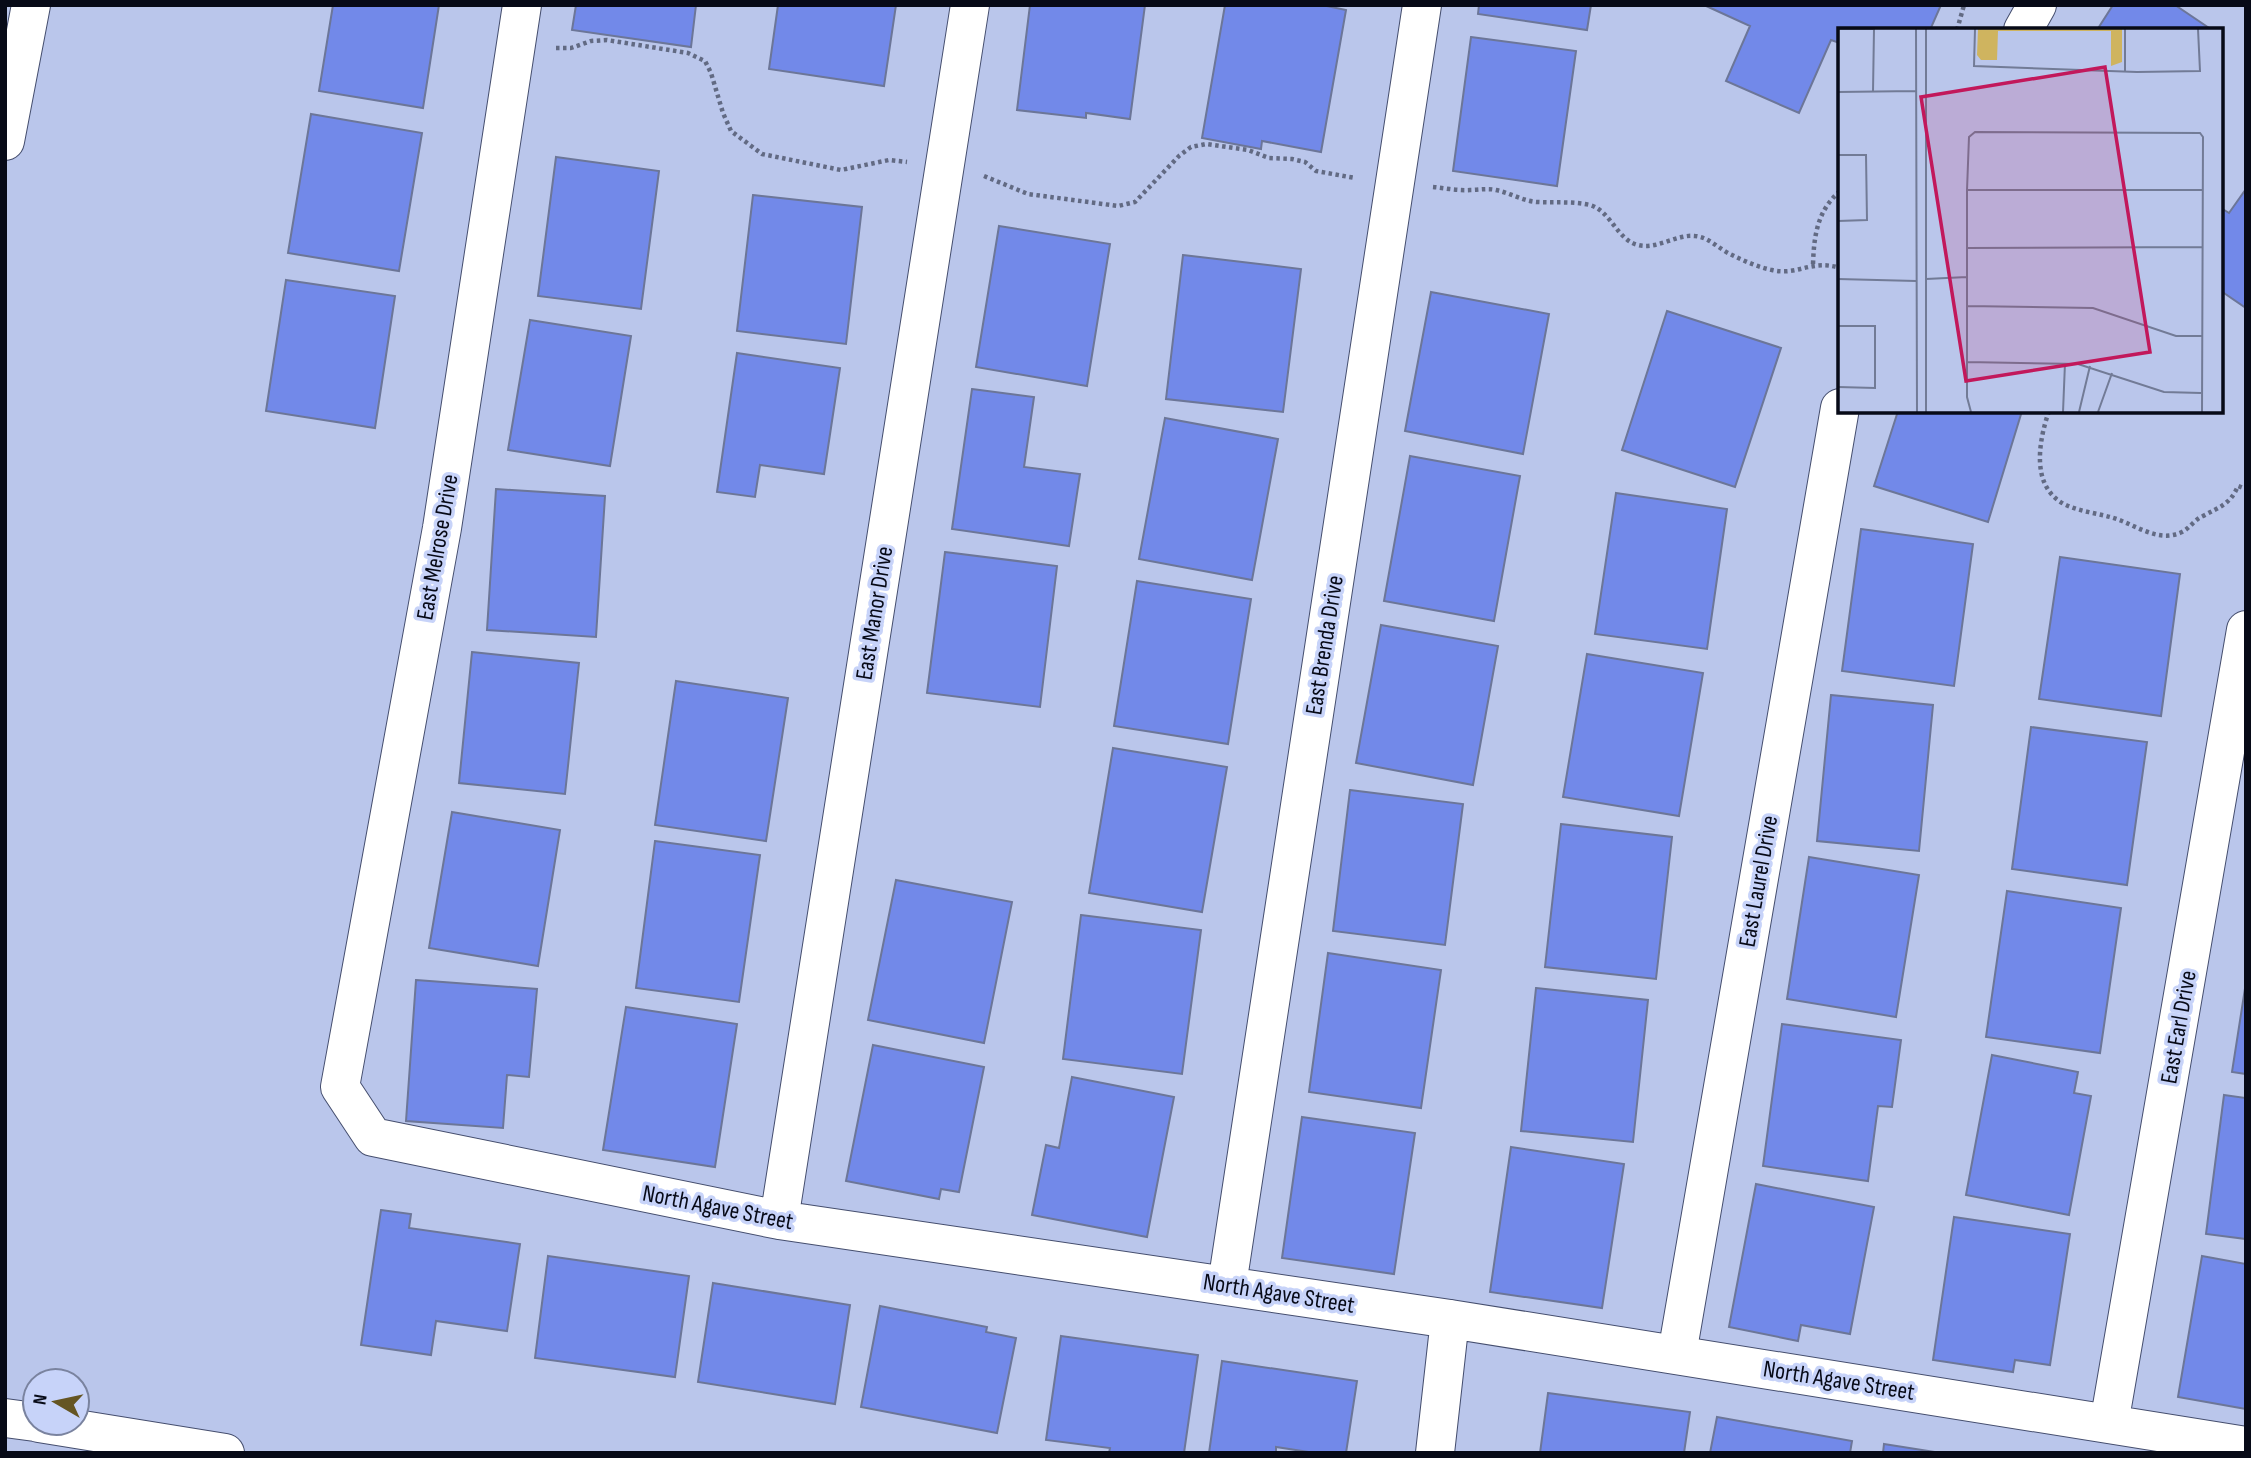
<svg xmlns="http://www.w3.org/2000/svg" width="2251" height="1458" font-family="'Sofia Sans Condensed',sans-serif">
  <rect width="100%" height="100%" fill="#bac6eb"/>
  <path fill="#7289e9" stroke="#6c7698" stroke-width="2" d="M333,5h106l-16,103 -104,-17z
    M576,5h120l-5,42 -119,-17z
    M778,5h118l-12,81 -115,-17z
    M1030,5h115l-15,114 -44,-6v5l-69,-8z
    M1225,5h97l24,5 -25,142 -59,-11 -1,8 -59,-11z
    M1479,5h112l-4,25 -109,-16z
    M1704,5h237l-11,25h-90v13l-9,-3 -32,73 -73,-32 24,-55z
    M2113,5h62l37,25h-115z
    M1471,37l105,14 -19,135 -104,-15z
    M311,114l111,19 -23,138 -111,-18z
    M556,157l103,14 -18,138 -103,-13z
    M2246,189v119l-25,-17v-83l8,5z
    M753,195l109,12 -16,137 -109,-13z
    M999,226l111,18 -23,142 -111,-19z
    M1183,255l118,14 -18,143 -117,-13z
    M286,280l109,16 -20,132 -109,-17z
    M1431,292l118,22 -26,140 -118,-23z
    M1667,311l114,37 -46,139 -113,-37z
    M530,320l101,16 -21,130 -102,-16z
    M737,353l103,15 -16,106 -64,-9 -5,32 -38,-5z
    M972,389l62,8 -10,70 56,7 -11,72 -117,-17z
    M1898,411h124l-34,111 -114,-36z
    M1165,418l113,21 -26,141 -113,-21z
    M1410,456l110,20 -26,145 -110,-20z
    M496,489l109,7 -9,141 -109,-7z
    M1616,493l111,16 -20,140 -112,-15z
    M1861,529l112,15 -19,142 -112,-15z
    M945,552l112,14 -17,141 -113,-14z
    M2060,557l120,17 -19,142 -122,-17z
    M1137,581l114,18 -23,145 -114,-18z
    M1381,625l117,21 -25,139 -117,-22z
    M472,652l107,11 -14,131 -106,-11z
    M1587,654l116,19 -24,143 -116,-19z
    M676,681l112,17 -22,143 -111,-16z
    M1831,695l102,10 -14,146 -102,-10z
    M2031,727l116,15 -20,143 -115,-16z
    M1113,748l114,19 -25,145 -113,-19z
    M1350,790l113,14 -18,141 -112,-14z
    M452,812l108,18 -22,136 -109,-18z
    M1561,824l111,13 -16,142 -111,-12z
    M655,841l105,14 -21,147 -103,-14z
    M1809,857l110,18 -23,142 -109,-18z
    M896,880l116,22 -28,141 -116,-23z
    M2007,891l114,17 -21,145 -114,-16z
    M1081,915l120,15 -19,144 -119,-15z
    M1328,953l113,17 -20,138 -112,-16z
    M416,980l121,9 -8,88 -22,-2 -4,53 -97,-7z
    M2246,982v92l-14,-2z
    M1536,988l112,12 -15,142 -112,-11z
    M626,1007l111,17 -22,143 -112,-17z
    M1782,1024l119,16 -9,67 -14,-1 -10,75 -105,-15z
    M873,1045l111,22 -25,125 -18,-3 -2,10 -93,-18z
    M1992,1055l86,17 -4,21 17,3 -22,119 -103,-20z
    M1072,1077l102,20 -27,140 -115,-22 14,-70 13,3z
    M2224,1095l22,3v141l-40,-5z
    M1302,1117l113,16 -21,141 -112,-16z
    M1511,1147l113,17 -22,144 -112,-16z
    M1756,1184l118,23 -24,127 -49,-9 -3,16 -69,-14z
    M381,1210l30,4 -2,14 111,16 -13,87 -71,-10 -5,34 -70,-10z
    M1954,1217l116,17 -20,131 -35,-5 -2,12 -80,-12z
    M548,1256l141,20 -14,101 -140,-19z
    M2202,1256l44,8v145l-68,-12z
    M713,1283l137,22 -15,99 -137,-22z
    M880,1306l107,21 -1,5 30,6 -19,95 -136,-26z
    M1061,1336l137,19 -14,98h-75l1,-5 -64,-8z
    M1222,1361l135,20 -11,72h-31l-39,-6v6h-67z
    M1548,1393l142,19 -6,41h-144z
    M1717,1417l135,24 -2,12h-140z
    M1884,1444l57,9h-58z"/>
  <g fill="none" stroke-linecap="round" stroke-linejoin="round">
    <defs>
      <path id="minor" d="M522,5l-80,523 -102,559 33,50 406,83 671,99 796,127
        M2023,30l14,-25
        M5,141l26,-136
        M779,1220l191,-1215
        M1227,1285l195,-1280
        M1677,1354l163,-946
        M5,1418l30,4
        M39,1423l186,30
        M2109,1424l137,-794
        M1435,1453l15,-134"/>
    </defs>
    <use href="#minor" stroke="#454e6e" stroke-width="40"/>
    <path stroke="#626a83" stroke-width="4.5" stroke-dasharray="3.5 3.5" stroke-linecap="butt" d="M1957,30l7,-25
      M556,48h15l20,-7 16,-1 81,13 17,8 6,12 12,40 8,18 31,23 79,16 48,-10 18,2
      M984,176l44,18 90,12 17,-4 44,-46 12,-9 15,-3 42,6 21,8 23,1 13,3 11,9 39,7
      M1433,187c12,1 25,4 37,3 9,0 17,-2 26,0 14,3 27,11 41,12 18,1 35,-1 53,3 21,6 27,35 48,40 19,5 38,-11 57,-9 13,1 22,11 33,17 14,7 29,14 44,17 26,6 39,-11 68,-2
      M1813,264c1,-28 4,-53 27,-73
      M2049,411c-10,29 -19,75 15,93 14,7 31,9 46,13 24,6 47,27 72,15 8,-4 12,-12 21,-16 16,-9 27,-11 35,-30l8,3"/>
    <use href="#minor" stroke="#fff" stroke-width="38"/>
  </g>
  <g text-anchor="middle" stroke-width="7" stroke-linejoin="round" paint-order="stroke">
    <g font-size="24" fill="#070a17" stroke="#c7d3f9">
      <text transform="translate(437 547) rotate(-80)" y="8">East Melrose Drive</text>
      <text transform="translate(874 613) rotate(-81)" y="8">East Manor Drive</text>
      <text transform="translate(1324 645) rotate(-81)" y="8">East Brenda Drive</text>
      <text transform="translate(1758 881) rotate(-80)" y="8">East Laurel Drive</text>
      <text transform="translate(2178 1027) rotate(-80)" y="8">East Earl Drive</text>
      <text transform="translate(718 1207) rotate(11)" y="8">North Agave Street</text>
      <text transform="translate(1279 1293) rotate(9)" y="8">North Agave Street</text>
      <text transform="translate(1839 1380) rotate(9)" y="8">North Agave Street</text>
    </g>
  </g>
  <g transform="translate(1838 28)">
    <rect width="385" height="385" fill="#bac6eb"/>
    <path d="M140,1h144v33l-11,4v-35h-113l-1,29h-16l-4,-5z" fill="#cfb45f"/>
    <path fill="none" stroke="#727b96" stroke-width="2" d="M0,1h36l-1,63M78,1l1,383M88,1v383M137,1l-1,37 163,6 63,-1 -2,-42M287,44v-43M0,64l78,-1M0,127h28l1,65 -29,1M129,162h236M129,220l236,-1M0,251l78,2M88,251l41,-2M129,278l126,2 83,28h26M0,298h37v62l-37,-1M129,334l111,2 86,28 37,1M133,384l-4,-15v-207l2,-53 6,-5 225,1 3,4 -1,275M225,384l2,-49M241,384l11,-46M260,384l14,-39"/>
    <path fill="#c2185b" fill-opacity="0.15" stroke="#c2185b" stroke-width="3.5" d="M267,39l45,285 -184,29 -45,-284z"/>
    <rect width="385" height="385" fill="none" stroke="#070a17" stroke-width="3.5"/>
  </g>
  <rect width="2251" height="1458" fill="none" stroke="#070a17" stroke-width="14"/>
  <g transform="translate(56 1402) rotate(279)"><circle r="33" fill="#c7d3f9" stroke="#7a839f" stroke-width="2"/>
  <path d="M0-5L12 26L0 18L-12 26Z" fill="#655523"/>
  <text y="-10" font-size="19" font-weight="bold" text-anchor="middle" fill="#070a17">N</text>
  </g>
</svg>
